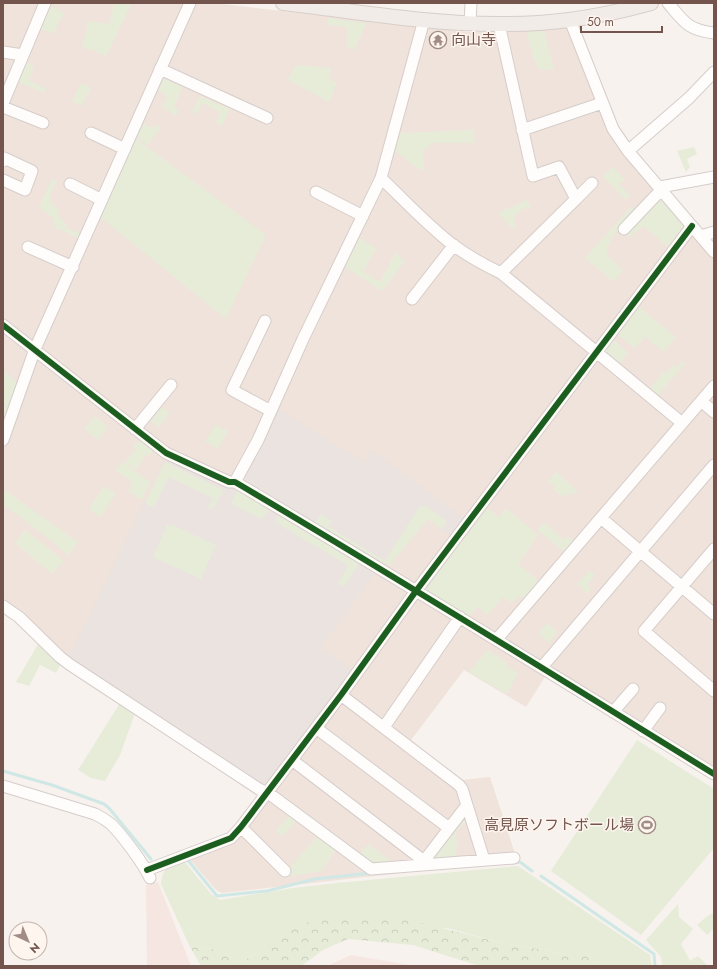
<svg xmlns="http://www.w3.org/2000/svg" width="717" height="969" font-family="Jost,'Noto Sans JP',sans-serif">
  <defs>
    <pattern id="forest-crowns" width="20" height="18" patternUnits="userSpaceOnUse"><rect width="20" height="18" fill="#e7ecd9"/><path d="M2 6a3 3 0 1 1 6 0M12 15a3 3 0 1 1 6 0" fill="none" stroke="#c9ccbc"/></pattern>
  </defs>
  <rect width="100%" height="100%" fill="#f7f2ed"/>
  <path fill="#efe3db" d="M3,3h210l253,29h38l64,-5 38,98 54,70 54,64v511l-168,-95 -20,32 -62,-37 -53,70 51,40 28,-3 27,83 -295,33 -6,-3 -28,-33 47,-17 31,-43 -199,-139 -64,-58z"/>
  <path fill="#f6e6e1" d="M158,882l33,84h-44l-1,-81z
    M351,955l64,11h-88z"/>
  <path fill="#ebe3df" d="M278,409l85,53 9,-11 92,68 -13,17 -23,-17 -39,47 -144,-84 -1,-5 18,-32z
    M166,457l68,30 142,84 -56,77 32,21 -85,117h-7l-193,-128 16,-30z"/>
  <path fill="#e7ecd9" d="M114,3h18l-26,53 -24,-10 7,-25 20,3z
    M50,6l9,3 5,6 -4,5 -6,14 -14,-6 7,-21z
    M328,18l39,5 -13,27 -7,-3v-19l-20,-4z
    M544,31l10,38 -9,1 -6,-1 -5,-9 -7,-28z
    M25,62l9,4 -5,15 18,8 -2,4 -27,-11z
    M296,65l35,3 -2,11 8,4 -8,19 -41,-22z
    M161,77l21,10 -8,21 5,2 -3,6 -14,-9 5,-11 -11,-7z
    M81,83l10,5 -9,18 -10,-5z
    M200,96l30,13 -8,17 -6,-3 4,-11 -18,-9 -5,11 -5,-2z
    M141,124h3l5,3 2,-1 3,2 5,-3 2,2 -13,18 -13,-9z
    M473,130l2,13h-46v5l-6,1 1,22 -8,-4 -22,-17 5,-17z
    M135,138l131,97 -40,84 -127,-103z
    M694,147l3,7 -10,5 3,8 -4,5 -9,-21z
    M613,167l12,12 -6,5 11,11 -5,5 -22,-24z
    M52,179l5,2c-7,14 -12,17 2,29l-1,5 5,7 4,2 -1,4 15,6 -2,5 -15,-8 -9,-3 -2,-10 -14,-11z
    M660,198l24,29 -4,7 -11,14 -25,-22 -15,11 -5,-5z
    M527,200l4,7 -5,2 -2,-1 -9,7 1,2 -3,3 3,6 -3,3 -15,-16z
    M631,207l4,5c-11,12 -28,25 -28,43l16,15 -9,12 -29,-24z
    M359,238l17,10 -13,24 17,10 15,-29 10,8 -23,30 -37,-24z
    M638,306l38,31 -12,15 -19,-15 -10,11 -20,-15z
    M613,339l15,14 -9,11 -14,-12v-3z
    M682,361l3,3 -28,32 -7,-7 13,-17 2,2 8,-9 3,3z
    M3,370l14,13 -13,38 -1,-1z
    M162,407l8,6 -11,14 -8,-6z
    M95,416l13,11 -10,13 -14,-11z
    M215,425l13,6 -10,18 -13,-7z
    M141,438l13,11 -4,7 -4,-2 -10,16 -11,-8 11,-13 -3,-3z
    M123,462l27,20 -8,18 -14,-9 5,-9 -18,-12z
    M165,462l58,28 -7,15 -5,4 -3,-1 5,-10 -44,-21 -15,30 -9,-4z
    M556,472l23,20 -18,4 -8,-7 2,-2 -7,-6z
    M104,486l12,7 -15,24 -12,-8z
    M3,489l75,53 -9,13 -51,-40 -15,-9z
    M238,489l29,17 1,6 -6,7 -29,-14 -2,-2z
    M420,506l8,1 19,14 -5,8 -14,-10 -39,47 -74,-43 6,-9 11,7 -4,5 57,35z
    M486,507l13,10 7,-9 32,27 -20,29 21,17 -16,18 -4,-3 -7,7 -9,-6 -15,18 -11,-8 -8,10 -48,-29z
    M282,515l78,47 -15,24 -7,-2 10,-19 -72,-42 1,-6z
    M544,522l20,18 4,-4 5,4 -9,11 -27,-21z
    M167,525h5l44,20 -15,34 -48,-22z
    M25,530l39,31 -12,13 -37,-31z
    M589,571l6,4 -8,10 4,4 -4,5 -10,-10z
    M547,623l10,9 -8,11 -11,-9z
    M38,644l22,21 -4,8 -16,-8 -11,21 -13,-4z
    M488,650l18,12 1,4 11,7 -11,21 -38,-22z
    M120,703l15,10 -15,42 -15,26 -14,-3 -13,-8z
    M637,740l77,49v59l-73,87 -90,-64z
    M291,813l6,6 -14,17 -7,-5z
    M461,819l7,1v3l-10,4 1,3 -3,1 1,13 -1,13 -20,1 -2,-4z
    M319,835l18,13 -16,23 -41,7z
    M368,844l24,18 -21,1 -12,-8z
    M184,861l27,33 9,6 73,-12 44,-5 181,-17 132,89 2,11h-52l-13,-13h-27l-62,-11 -51,-14 -181,19 -24,15 -30,-13 -23,-4 -28,-61c2,-18 8,-17 23,-23z
    M678,904l1,13 14,12 -12,15 9,17 8,-5 10,10h-46l-1,-9 -15,-17z
    M712,913l2,1v17l-2,-1 -5,5 -10,-10 9,-8z"/>
  <path fill="url(#forest-crowns)" d="M323,916l79,2 96,24 62,11h27l13,13h-121l-66,-21 -65,-6 -25,11 -22,16h-100l-12,-21 23,4 30,13 24,-15 26,-18z"/>
  <g fill="none" stroke-linecap="round" stroke-linejoin="round">
    <path stroke="#cfe8e5" stroke-width="3" d="M3,771l49,14 52,19 5,4 42,51
      M187,859l30,37 50,-5 48,-12 57,-6
      M513,863l7,-1 12,9
      M541,876l113,78 1,12"/>
    <defs>
      <path id="minor" d="M668,3c16,19 20,27 46,30
        M570,20l43,109 15,22 86,101
        M470,23l1,-20
        M499,24l34,152 26,-9 17,32 -75,74
        M3,52l20,3
        M160,69l107,49
        M3,103l42,-100
        M3,107l40,16
        M522,130l80,-27
        M91,133l34,16
        M628,151l61,-53 25,-26
        M3,161l1,-3 28,13 -7,19 -22,-10
        M381,178c24,23 46,47 72,67 15,11 31,20 48,28l181,150
        M70,184l32,16
        M660,187l54,-10
        M316,192l47,24
        M576,199l16,-16
        M624,229l38,-40
        M701,236l13,-4
        M28,247l45,20
        M412,299l42,-54
        M265,321l-33,69 39,21
        M3,325l163,128 63,29h6c161,95 320,194 479,292
        M701,401l13,11
        M135,429l36,-44
        M3,440l32,-91 155,-346
        M235,482l23,-42 45,-101 78,-161 43,-158
        M601,518l113,96
        M714,549l-70,82 70,60
        M3,606l16,11 41,40 9,7 190,125 12,6 100,74 143,-11
        M497,639l217,-253
        M542,667l172,-202
        M341,695l118,90 3,4 22,71
        M613,712l20,-23
        M384,727l76,-110
        M316,728l133,100
        M643,731l17,-23
        M292,760l132,101
        M3,786l92,28c6,3 11,6 16,10 11,11 33,40 39,54
        M241,827l44,44
        M424,865v-4l43,-56
        M147,870l84,-32 10,-11 100,-132 75,-104 276,-365"/>
      <path id="major" d="M283,3c71,8 144,21 215,21 51,1 103,-7 153,-21"/>
    </defs>
    <use href="#minor" stroke="#d6cdca" stroke-width="13"/>
    <use href="#major" stroke="#d8cecb" stroke-width="16"/>
    <use href="#minor" stroke="#fefdfc" stroke-width="11"/>
    <use href="#major" stroke="#f1ece7" stroke-width="14"/>
    <defs>
      <path id="cycleway" d="M3,325l163,128 63,29h6c161,95 320,194 479,292
        M147,870l84,-32 10,-11 100,-132 75,-104 276,-365"/>
    </defs>
    <use href="#cycleway" stroke="#fef5ef" stroke-width="8"/>
    <use href="#cycleway" stroke="#1b5e20" stroke-width="6"/>
  </g>
  <defs>
    <symbol id="temple-ring" viewBox="-11 -11 22 22"><circle r="9.5" fill="#fef5ef" stroke="#a18c86" stroke-width="1.5"/><path d="M0-6L5-2H3V0L6.5 2.5H4V6H1.5V3h-3V6H-4V2.5H-6.5L-3 0V-2H-5Z" fill="#a18c86"/></symbol>
    <symbol id="stadium-ring" viewBox="-11 -11 22 22"><circle r="9.5" fill="#fef5ef" stroke="#a18c86" stroke-width="1.5"/><path d="M0-5a6.5 5 0 1 0 0 10a6.5 5 0 1 0 0-10ZM-3.5-1.8h7v3.6h-7Z" fill="#a18c86"/></symbol>
  </defs>
  <g fill-rule="evenodd">
    <use href="#temple-ring" x="428" y="30" width="20" height="20"/>
    <use href="#stadium-ring" x="637" y="815" width="20" height="20"/>
  </g>
  <g text-anchor="middle" stroke-width="3" stroke-linejoin="round" paint-order="stroke">
    <g font-size="15" fill="#73554e" stroke="#fef5ef" text-anchor="start">
      <text x="451" y="45">向山寺</text>
      <text x="634" y="830" text-anchor="end">高見原ソフトボール場</text>
    </g>
  </g>
  <rect width="717" height="969" fill="none" stroke="#73554e" stroke-width="8"/>
  <g transform="translate(28 941) rotate(136)"><circle r="19" fill="#fef5ef" stroke="#c6b5af"/>
  <path d="M0-3L7 15L0 10L-7 15Z" fill="#a18c86"/>
  <text y="-6" font-size="11" font-weight="bold" text-anchor="middle" fill="#73554e">N</text>
  </g>
  <path d="M581 26v6h81v-6" fill="none" stroke="#73554e" stroke-width="2"/>
  <text x="587" y="26" font-size="12" fill="#73554e" stroke="#fef5ef" stroke-width="3" paint-order="stroke">50 m</text>
</svg>
